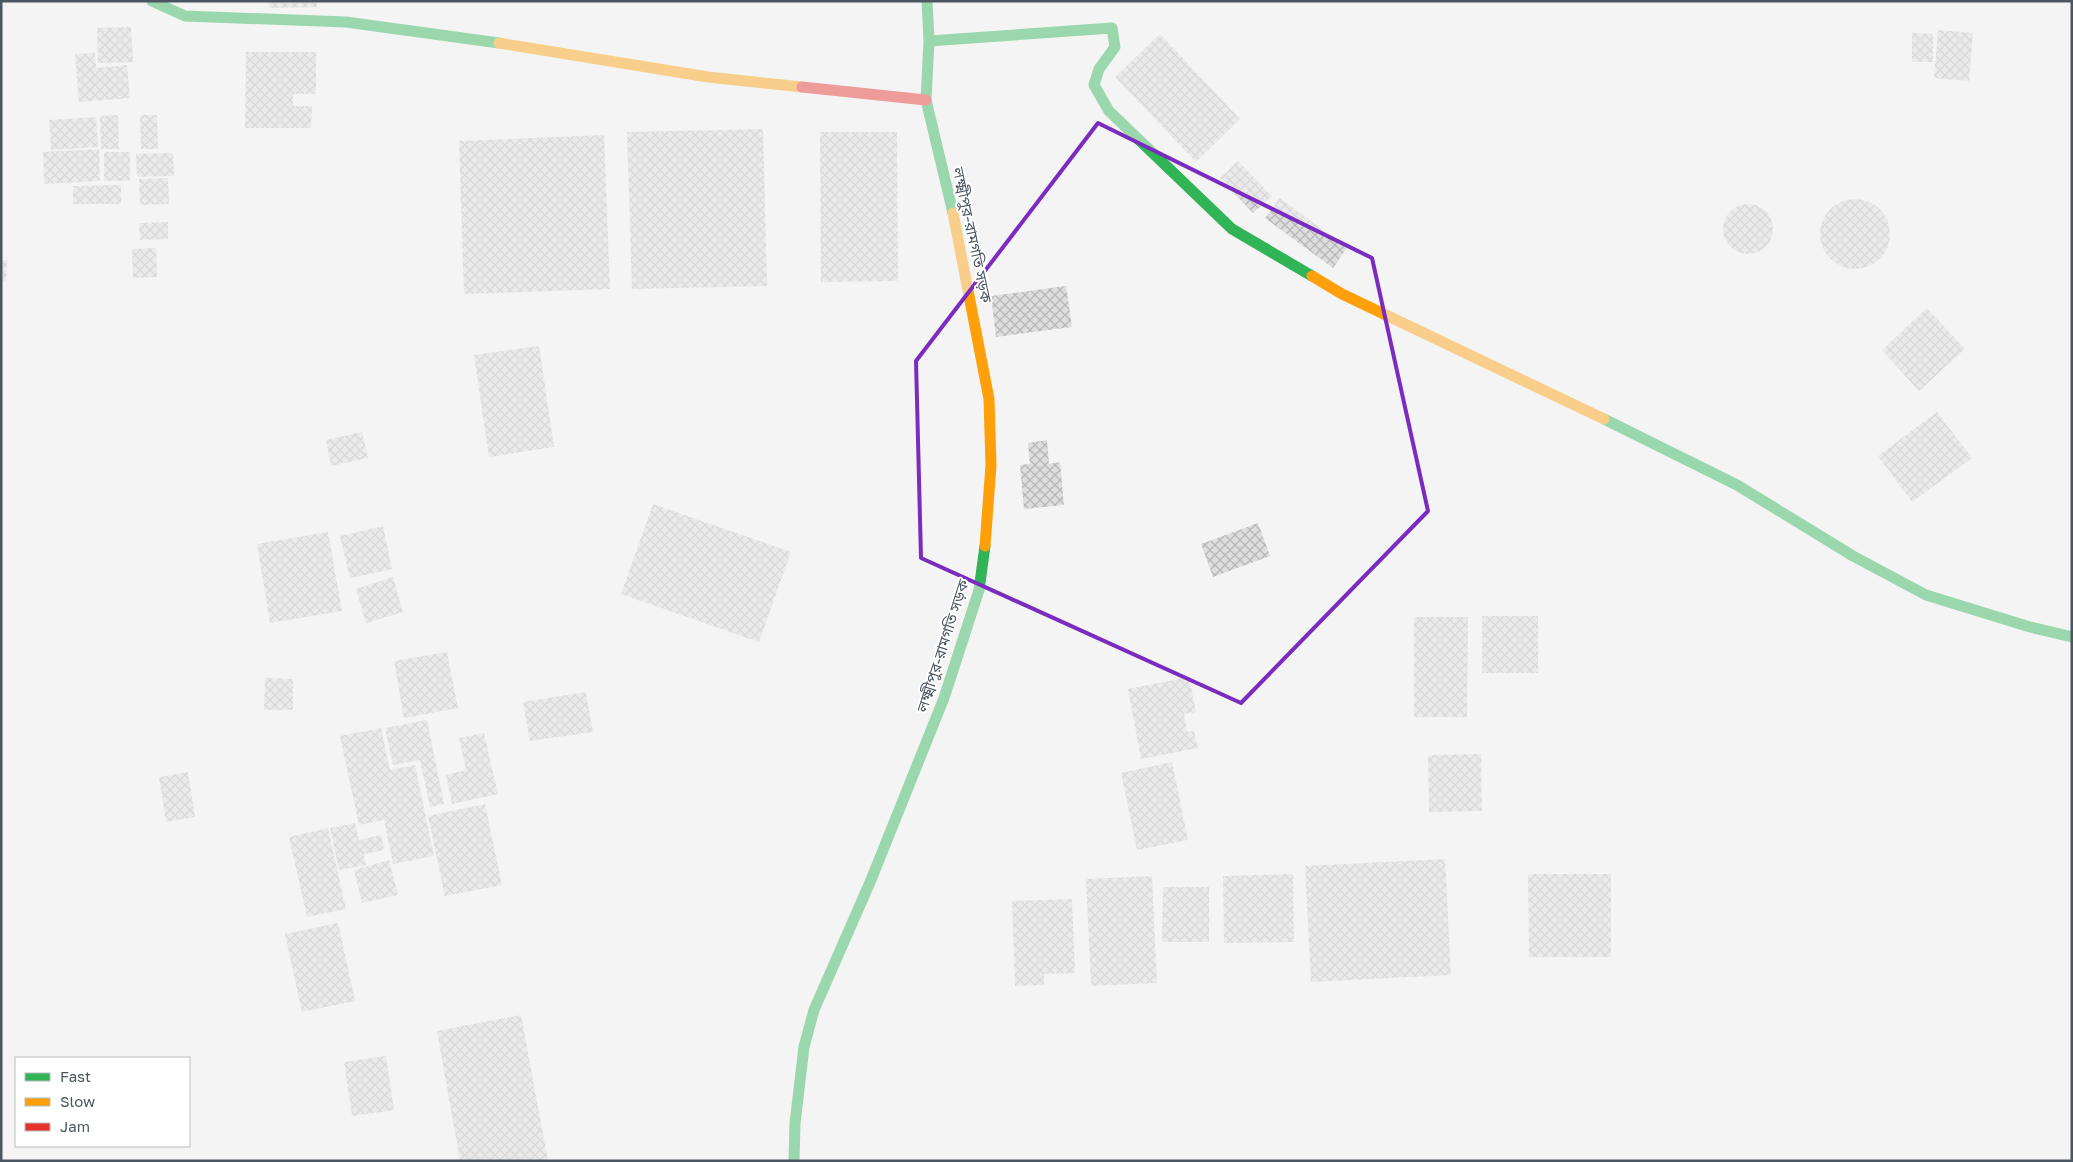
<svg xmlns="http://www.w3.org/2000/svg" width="2073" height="1162" font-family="'Golos Text','Noto Sans Bengali',sans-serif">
  <defs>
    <pattern id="building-cross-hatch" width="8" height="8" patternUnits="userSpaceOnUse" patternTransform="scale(1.25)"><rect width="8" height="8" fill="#ddddde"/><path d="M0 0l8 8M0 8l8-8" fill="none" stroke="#b5b6b7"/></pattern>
  </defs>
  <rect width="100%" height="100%" fill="#f4f4f4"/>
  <path fill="url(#building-cross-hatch)" d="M269,1h48v6l-48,1z
    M131,27l2,35 -35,1 -1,-35z
    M1938,30l35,3 -4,48 -35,-3z
    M1912,33l21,1v28h-21z
    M1160,34l80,85 -44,43 -81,-85z
    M246,52h70v42h-23v12h19l-1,22h-66z
    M95,53l1,15 31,-3 3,33 -51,4 -4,-48z
    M118,115l1,34h-18l-1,-33z
    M140,115h17l1,34h-17z
    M96,117l2,30 -47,3 -2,-30z
    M763,129l4,157 -135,3 -5,-157z
    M820,132h77l1,149 -77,1z
    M604,135l6,154 -146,5 -5,-153z
    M99,149l1,32 -56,3 -1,-32z
    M104,152h26v29h-26z
    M173,153l1,23 -37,1 -1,-23z
    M1238,161l34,35 -19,17 -33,-35z
    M168,178l1,26 -29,1 -1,-26z
    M121,185v19h-48v-18z
    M1280,198l67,50 -14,20 -68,-50z
    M1820 234a35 35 0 1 1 70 0a35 35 0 1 1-70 0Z
    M1723 229a25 25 0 1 1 50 0a25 25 0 1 1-50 0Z
    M168,222v17l-28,1 -1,-17z
    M156,248l1,29 -24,1 -1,-29z
    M1,260h6l-1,21h-5z
    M1066,286l6,41 -76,10 -5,-41z
    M1927,308l38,41 -46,42 -37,-41z
    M539,346l15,101 -65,10 -15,-102z
    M1937,412l35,46 -60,44 -34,-46z
    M362,432l6,26 -37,8 -5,-26z
    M1047,440l2,24 11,-2 4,43 -40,4 -4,-44 10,-1 -2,-21z
    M653,504l138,48 -32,90 -138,-48z
    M1258,523l12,33 -57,21 -12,-33z
    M383,526l9,43 -42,9 -10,-42z
    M328,532l14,79 -72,12 -13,-79z
    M393,577l10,35 -37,11 -10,-34z
    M1482,616h56v57h-56z
    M1414,617h54l-1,100h-53z
    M447,652l11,56 -54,10 -10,-57z
    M1189,677l7,35 -12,2 3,18 7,-1 4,17 -57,11 -13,-70z
    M265,678l28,1v31h-29z
    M586,692l7,40 -63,9 -7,-39z
    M427,720l17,84 -14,3 -10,-47 -27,5 -8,-37z
    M381,728l9,42 25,-5 19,91 -41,8 -9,-44 -25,5 -19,-89z
    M484,733l14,61 -46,10 -6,-29 20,-5 -7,-32z
    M1481,754l1,57 -53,1 -1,-57z
    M1172,762l16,78 -51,10 -16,-77z
    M188,772l7,45 -29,5 -7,-45z
    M485,804l17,81 -57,11 -17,-80z
    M355,823l4,17 22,-5 3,15 -20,4 2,11 -27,5 -9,-42z
    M328,828l18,81 -39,8 -18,-80z
    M1445,859l6,116 -140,7 -6,-116z
    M389,860l9,35 -36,8 -8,-33z
    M1293,874l1,68 -70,1 -1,-67z
    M1528,874h83v83h-82z
    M1152,876l5,107 -66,3 -5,-107z
    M1163,887h46v55h-47z
    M1072,899l3,74 -31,1v11l-29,1 -3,-85z
    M338,923l17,78 -53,11 -17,-78z
    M521,1015l27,146h-88l-23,-130z
    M386,1056l8,54 -42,6 -8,-54z"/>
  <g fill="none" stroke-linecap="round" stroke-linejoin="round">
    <path stroke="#30b455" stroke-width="11" d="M152,1l33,15 161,6 153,21
      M927,1l2,40 -3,59 27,113
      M929,41l183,-13 3,19 -16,22 -5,16 15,26 123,118 80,47
      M1604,419l133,66 116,71 73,39 104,32 42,10
      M794,1161l1,-38 9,-76 10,-37 57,-130 73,-182 35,-108 6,-44"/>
    <path stroke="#ff9f0a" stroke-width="11" d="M499,43l209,34 94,10
      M953,213l36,186 2,66 -6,81
      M1312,276l30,18 262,125"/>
    <path stroke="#e5322d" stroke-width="11" d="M802,87l124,13"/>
  </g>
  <path d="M0 0H2073V1162H0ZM1098,123l274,135 56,253 -187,192 -320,-145 -5,-197z" fill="#f4f4f4" fill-opacity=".55" fill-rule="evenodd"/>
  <path fill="none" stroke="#7b2cbf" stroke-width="4" stroke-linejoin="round" d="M1098,123l274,135 56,253 -187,192 -320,-145 -5,-197z"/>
  <g text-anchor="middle" stroke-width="4" stroke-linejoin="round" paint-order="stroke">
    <g font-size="15" fill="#4a5661" stroke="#fff">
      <text transform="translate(972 235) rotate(78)" y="5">লক্ষ্মীপুর-রামগতি সড়ক</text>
      <text transform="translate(943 646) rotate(-72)" y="5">লক্ষ্মীপুর-রামগতি সড়ক</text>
    </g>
  </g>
  <rect width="2073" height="1162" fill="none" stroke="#4a5661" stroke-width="5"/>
  <rect x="15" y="1057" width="175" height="90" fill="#ffffff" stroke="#b7bbc0"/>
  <rect x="25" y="1073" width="25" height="8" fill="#30b455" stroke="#b7bbc0"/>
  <text x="60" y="1082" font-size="15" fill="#4a5661">Fast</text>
  <rect x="25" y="1098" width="25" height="8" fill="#ff9f0a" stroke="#b7bbc0"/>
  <text x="60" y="1107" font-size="15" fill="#4a5661">Slow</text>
  <rect x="25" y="1123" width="25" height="8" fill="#e5322d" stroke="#b7bbc0"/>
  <text x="60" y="1132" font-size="15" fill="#4a5661">Jam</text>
</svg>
